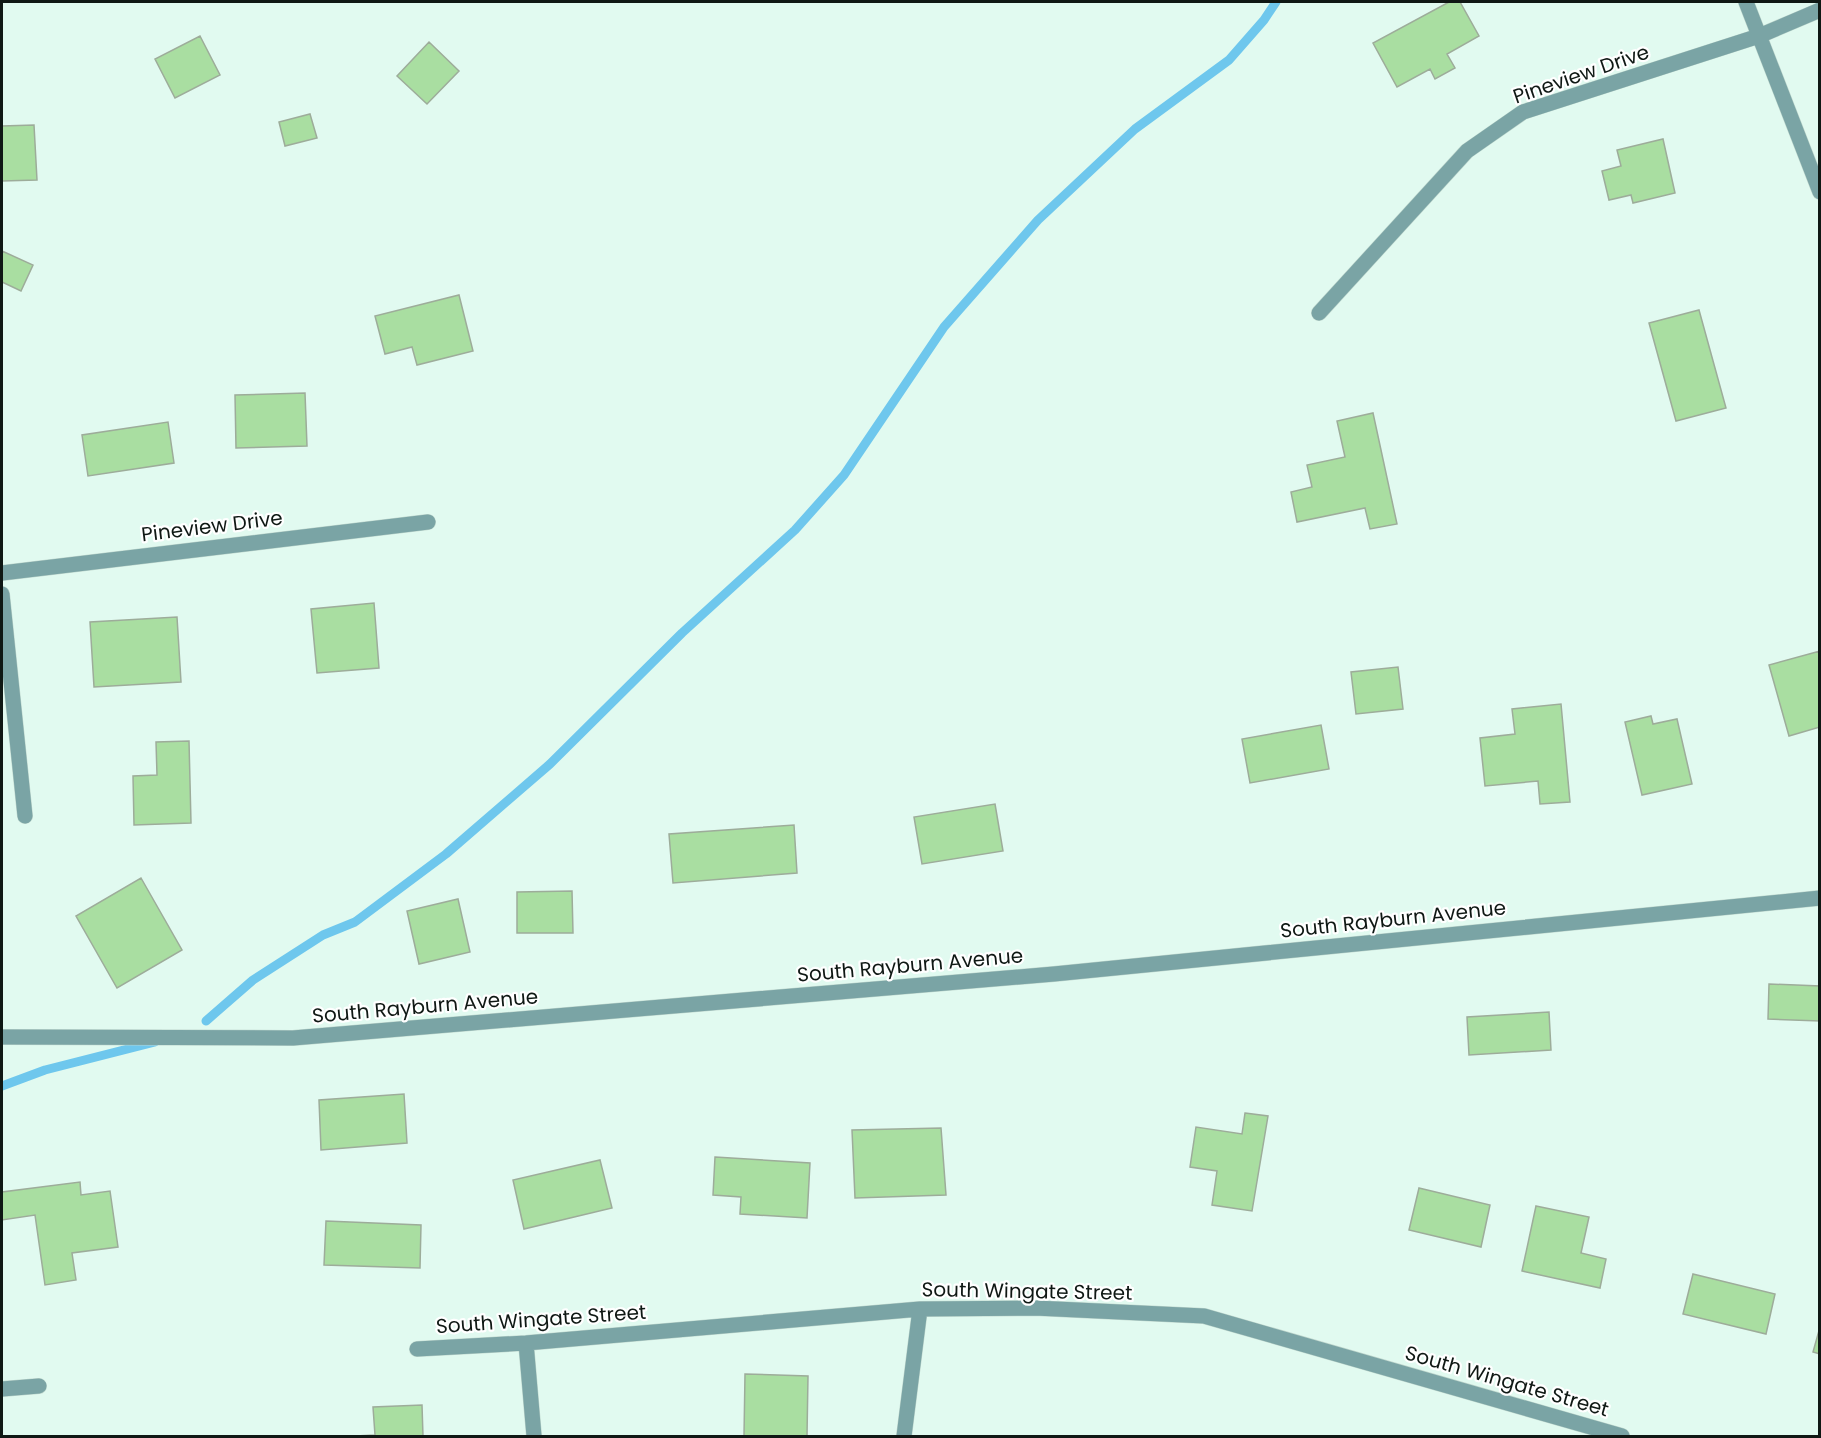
<svg xmlns="http://www.w3.org/2000/svg" width="1821" height="1438" font-family="Poppins,sans-serif">
  <rect width="100%" height="100%" fill="#e1faf0"/>
  <g fill="none" stroke-linecap="round" stroke-linejoin="round">
    <path stroke="#6ec7ed" stroke-width="9" d="M206,1021l47,-41 70,-45 32,-13 91,-68 104,-90 132,-131 113,-103 49,-55 100,-148 94,-107 97,-91 94,-69 35,-40 12,-18
      M2,1086l43,-16 110,-28"/>
  </g>
  <path fill="#a9dea1" stroke="#9dac9a" stroke-width="1.5" d="M1449,2h11l19,34 -32,18 8,14 -20,11 -5,-10 -33,18 -24,-44z
    M200,36l20,39 -45,23 -20,-39z
    M429,42l30,29 -32,33 -30,-28z
    M310,114l7,24 -32,8 -6,-24z
    M34,125l3,55 -35,1v-55z
    M1663,139l12,54 -42,10 -2,-8 -22,5 -7,-29 19,-5 -4,-16z
    M2,251l31,14 -12,26 -19,-9z
    M459,295l14,56 -56,14 -5,-18 -27,7 -10,-38z
    M1699,310l27,98 -50,13 -27,-98z
    M305,393l2,53 -71,2 -1,-53z
    M1373,413l24,111 -27,5 -5,-21 -68,14 -6,-30 21,-5 -5,-22 38,-8 -8,-36z
    M168,422l6,41 -86,13 -6,-41z
    M374,603l5,65 -62,5 -6,-64z
    M177,617l4,65 -87,5 -4,-65z
    M1820,651v76l-31,9 -20,-71z
    M1398,667l5,42 -47,5 -5,-42z
    M1561,704l9,98 -30,2 -2,-23 -53,5 -5,-48 35,-4 -3,-25z
    M1651,716l2,8 24,-5 15,65 -50,11 -17,-73z
    M1321,725l8,44 -79,14 -8,-44z
    M189,741l2,82 -57,2 -1,-49 24,-1 -1,-33z
    M995,804l8,47 -81,13 -8,-47z
    M794,825l3,48 -124,10 -4,-49z
    M141,878l41,72 -65,38 -41,-72z
    M572,891l1,42h-56v-41z
    M458,899l12,53 -51,12 -12,-53z
    M1769,984l51,2v35l-52,-2z
    M1549,1012l2,38 -82,5 -2,-38z
    M404,1094l3,49 -86,7 -2,-50z
    M1245,1113l23,3 -16,95 -40,-6 5,-34 -27,-4 6,-40 46,7z
    M941,1128l5,67 -91,3 -3,-68z
    M715,1157l95,6 -3,55 -67,-4 1,-17 -28,-2z
    M600,1160l12,48 -88,21 -11,-49z
    M80,1182l1,13 29,-4 8,56 -46,6 4,27 -31,5 -10,-70 -33,5v-28z
    M1419,1188l71,17 -9,42 -72,-17z
    M1536,1206l53,11 -8,36 25,6 -6,29 -78,-17z
    M326,1221l95,4 -1,43 -96,-3z
    M1693,1274l82,20 -9,40 -83,-20z
    M1820,1327v27l-7,-2z
    M745,1374l63,2 -1,60h-63z
    M422,1405l1,31h-68l20,-1 -2,-28z"/>
  <g fill="none" stroke-linecap="round" stroke-linejoin="round">
    <defs>
      <path id="minor" d="M1746,2l74,190
        M1319,313l148,-162 56,-39 236,-76 61,-26
        M2,573l426,-51
        M2,594l23,222
        M2,1037l291,1 761,-64 766,-76
        M526,1343l8,93
        M417,1349l109,-6 394,-34 115,-1 169,8 418,120
        M2,1389l37,-3
        M904,1436l16,-127"/>
    </defs>
    <use href="#minor" stroke="#bfd6cd" stroke-width="16"/>
    <use href="#minor" stroke="#7aa4a5" stroke-width="15"/>
  </g>
  <g text-anchor="middle" stroke-width="4.5" stroke-linejoin="round" paint-order="stroke">
    <g font-size="20" fill="#0f1814" stroke="#fff">
      <text transform="translate(1581 74) rotate(-19)" y="7">Pineview Drive</text>
      <text transform="translate(212 526) rotate(-7)" y="7">Pineview Drive</text>
      <text transform="translate(1393 919) rotate(-6)" y="7">South Rayburn Avenue</text>
      <text transform="translate(910 965) rotate(-5)" y="7">South Rayburn Avenue</text>
      <text transform="translate(425 1006) rotate(-5)" y="7">South Rayburn Avenue</text>
      <text transform="translate(1027 1291) rotate(1)" y="7">South Wingate Street</text>
      <text transform="translate(541 1319) rotate(-4)" y="7">South Wingate Street</text>
      <text transform="translate(1507 1381) rotate(16)" y="7">South Wingate Street</text>
    </g>
  </g>
  <rect width="1821" height="1438" fill="none" stroke="#0f1814" stroke-width="6"/>
</svg>
